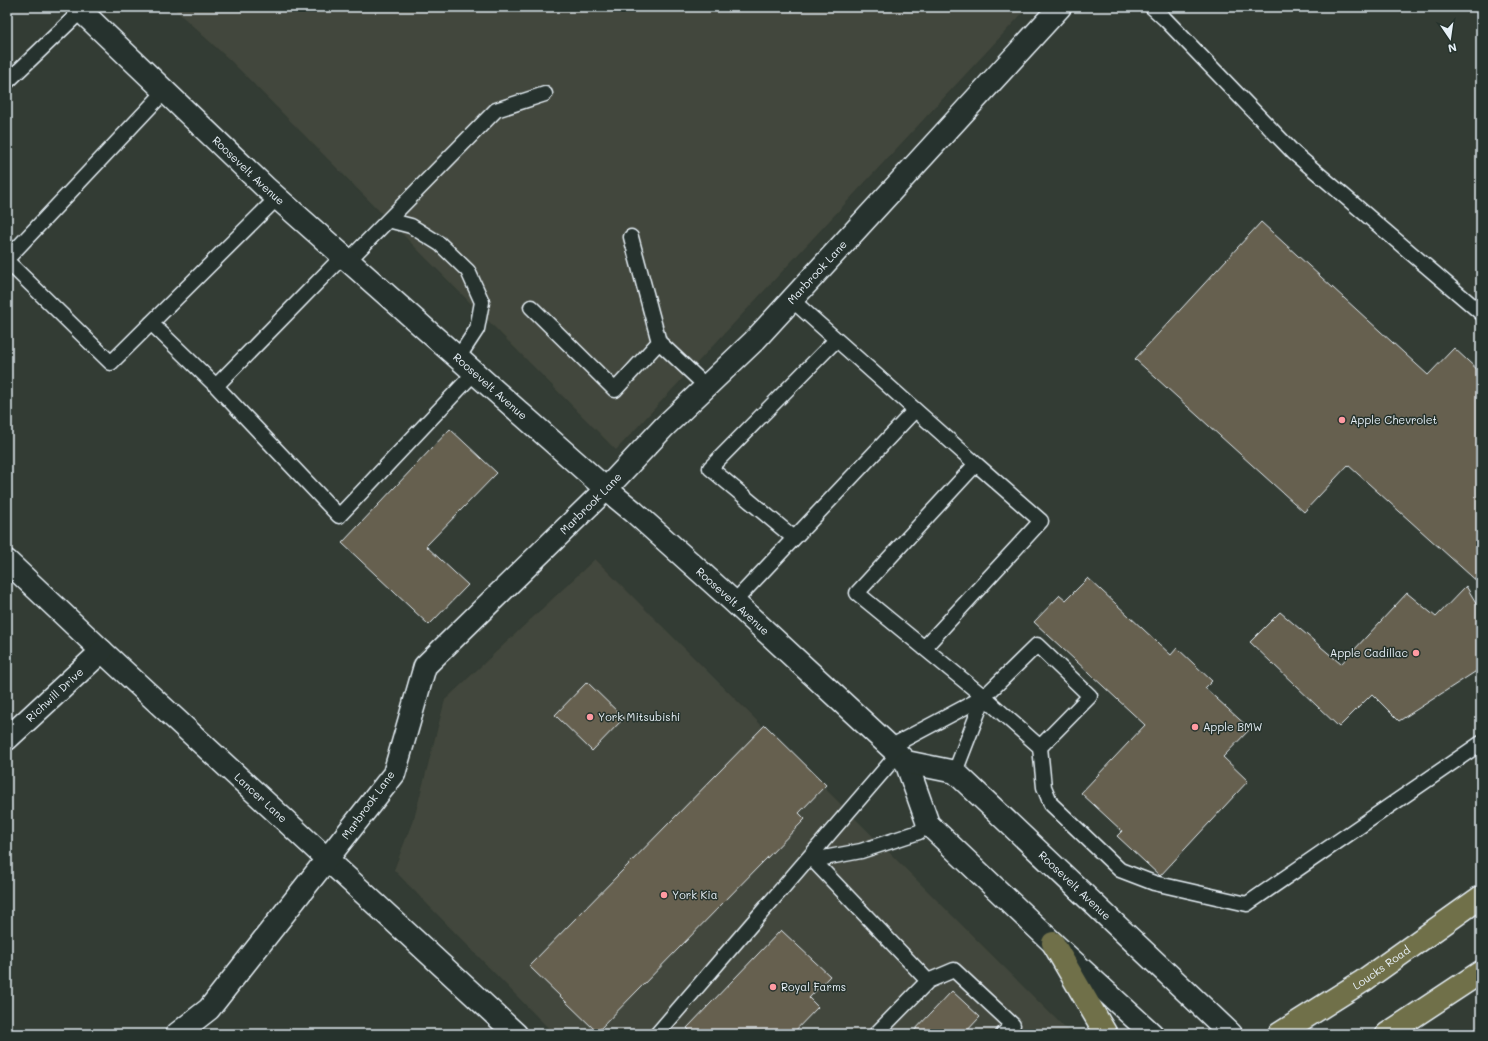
<svg xmlns="http://www.w3.org/2000/svg" width="1488" height="1041" font-family="Mali,sans-serif">
  <rect width="100%" height="100%" fill="#333c34"/>
  <filter id="ink" filterUnits="userSpaceOnUse"><feTurbulence type="fractalNoise" baseFrequency=".025" numOctaves="2"/><feDisplacementMap in="SourceGraphic" scale="8" xChannelSelector="R" yChannelSelector="G"/><feConvolveMatrix kernelMatrix="1 2 1 2 8 2 1 2 1" color-interpolation-filters="sRGB"/></filter>
  <g filter="url(#ink)">
    <path fill="#42473c" d="M172,7h856l-412,443 -385,-389z
      M595,559l476,475h-517l-160,-164 21,-55 30,-115z"/>
    <path fill="#66604f" stroke="#e8f1f8" d="M1261,222l167,153 26,-27 27,25v212l-133,-120 -44,47 -169,-153z
      M450,429l47,44 -71,73 42,39 -39,40 -87,-82z
      M1088,578l83,77 6,-7 35,33 -7,7 45,41 -27,28 25,24 -88,95 -43,-40 5,-5 -41,-38 64,-68 -111,-103 26,-27 6,5z
      M1466,586l15,25v62l-3,-3 -79,51 -27,-27 -33,33 -89,-85 30,-30 61,52 66,-71 29,24z
      M587,682l37,36 -32,33 -37,-36z
      M765,725l61,60 -27,28 6,6 -208,213 -68,-66z
      M781,930l49,46 -21,22 9,9 -26,27h-99l-6,-6z
      M952,991l28,26 -16,17h-53z"/>
    <g fill="none" stroke-linecap="round" stroke-linejoin="round">
      <defs>
        <path id="lane" d="M1152,7l13,12 129,134 187,160
          M7,82l74,-71
          M388,220l23,6 29,18 28,27 14,31 -5,27 -19,29
          M631,237l28,105
          M7,259l158,-168
          M7,261l104,102 166,-165
          M348,261l148,-151 49,-16
          M792,300l184,164
          M531,307l84,83 44,-48 48,45
          M151,323l65,63 123,130 136,-144
          M216,386l127,-130
          M794,538l-84,-70 126,-128
          M734,602l181,-192
          M924,648l117,-127 -65,-57 -119,129 127,104 56,50 4,40 7,17 69,66 34,13 93,21 234,-161
          M890,747l94,-50 53,-52 53,51 -50,51
          M955,772l29,-75
          M810,857l118,124 -52,53
          M813,860l48,-9 58,-19 9,-8
          M928,981l26,-11 59,55 -10,9
          M657,1034l241,-280"/>
        <g id="street">
          <path id="s1" d="M7,561l95,90 414,383"/>
          <path id="s2" d="M7,739l95,-88"/>
          <path id="s3" d="M177,1034l32,-25 185,-235 31,-108 181,-177 58,-62 90,-86 306,-334"/>
        </g>
        <g id="secondary">
          <path id="s4" d="M77,7l188,180 341,302 28,23 100,90 164,152 8,8 22,62 125,119 99,91"/>
          <path id="s5" d="M906,762l49,10 276,262"/>
        </g>
        <g id="highway">
          <path d="M1053,943l53,91"/>
          <path id="s6" d="M1279,1034l84,-53 118,-84"/>
          <path d="M1387,1034l94,-62"/>
        </g>
      </defs>
      <use href="#lane" stroke="#e8f1f8" stroke-width="17"/>
      <use href="#street" stroke="#e8f1f8" stroke-width="25"/>
      <use href="#secondary" stroke="#e8f1f8" stroke-width="25"/>
      <use href="#highway" stroke="#e8f1f8" stroke-width="25"/>
      <use href="#lane" stroke="#26332d" stroke-width="14"/>
      <use href="#street" stroke="#26332d" stroke-width="22"/>
      <use href="#secondary" stroke="#26332d" stroke-width="22"/>
      <use href="#highway" stroke="#70704a" stroke-width="22"/>
    </g>
  </g>
  <g fill="#ff9aa2" stroke="#26332d" stroke-width="1.5">
    <circle cx="1342" cy="420" r="4"/>
    <circle cx="1416" cy="653" r="4"/>
    <circle cx="590" cy="717" r="4"/>
    <circle cx="1195" cy="727" r="4"/>
    <circle cx="664" cy="895" r="4"/>
    <circle cx="773" cy="987" r="4"/>
  </g>
  <g text-anchor="middle" stroke-width="3" stroke-linejoin="round" paint-order="stroke">
    <g font-size="11" fill="#e8f1f8" stroke="#26332d">
      <text dy="4" stroke="none"><textPath href="#s4" startOffset="237">Roosevelt Avenue</textPath></text>
      <text dy="4" stroke="none"><textPath href="#s3" startOffset="1008">Marbrook Lane</textPath></text>
      <text dy="4" stroke="none"><textPath href="#s4" startOffset="561">Roosevelt Avenue</textPath></text>
      <text dy="4" stroke="none"><textPath href="#s3" startOffset="684">Marbrook Lane</textPath></text>
      <text dy="4" stroke="none"><textPath href="#s4" startOffset="885">Roosevelt Avenue</textPath></text>
      <text dy="4" stroke="none"><textPath href="#s2" startOffset="65">Richwill Drive</textPath></text>
      <text dy="4" stroke="none"><textPath href="#s1" startOffset="347">Lancer Lane</textPath></text>
      <text transform="translate(368 805) rotate(-54)" y="4">Marbrook Lane</text>
      <text dy="4" stroke="none"><textPath href="#s5" startOffset="215">Roosevelt Avenue</textPath></text>
      <text dy="4" stroke="none"><textPath href="#s6" startOffset="122">Loucks Road</textPath></text>
    </g>
    <g font-size="11" fill="#e8f1f8" stroke="#26332d" text-anchor="start">
      <text x="1350" y="424">Apple Chevrolet</text>
      <text x="1408" y="657" text-anchor="end">Apple Cadillac</text>
      <text x="598" y="721">York Mitsubishi</text>
      <text x="1203" y="731">Apple BMW</text>
      <text x="672" y="899">York Kia</text>
      <text x="781" y="991">Royal Farms</text>
    </g>
  </g>
  <rect width="1488" height="1041" fill="none" stroke="#26332d" stroke-width="24"/>
  <rect x="12" y="12" width="1464" height="1017" fill="none" stroke="#e8f1f8" stroke-width="1.5" filter="url(#ink)"/>
  <g transform="translate(1450 38) rotate(167)" stroke="#26332d" stroke-width="3" paint-order="stroke">
  <path d="M0-3L7 15L0 10L-7 15Z" fill="#e8f1f8"/>
  <text y="-6" font-size="11" font-weight="bold" text-anchor="middle" fill="#e8f1f8">N</text>
  </g>
</svg>
